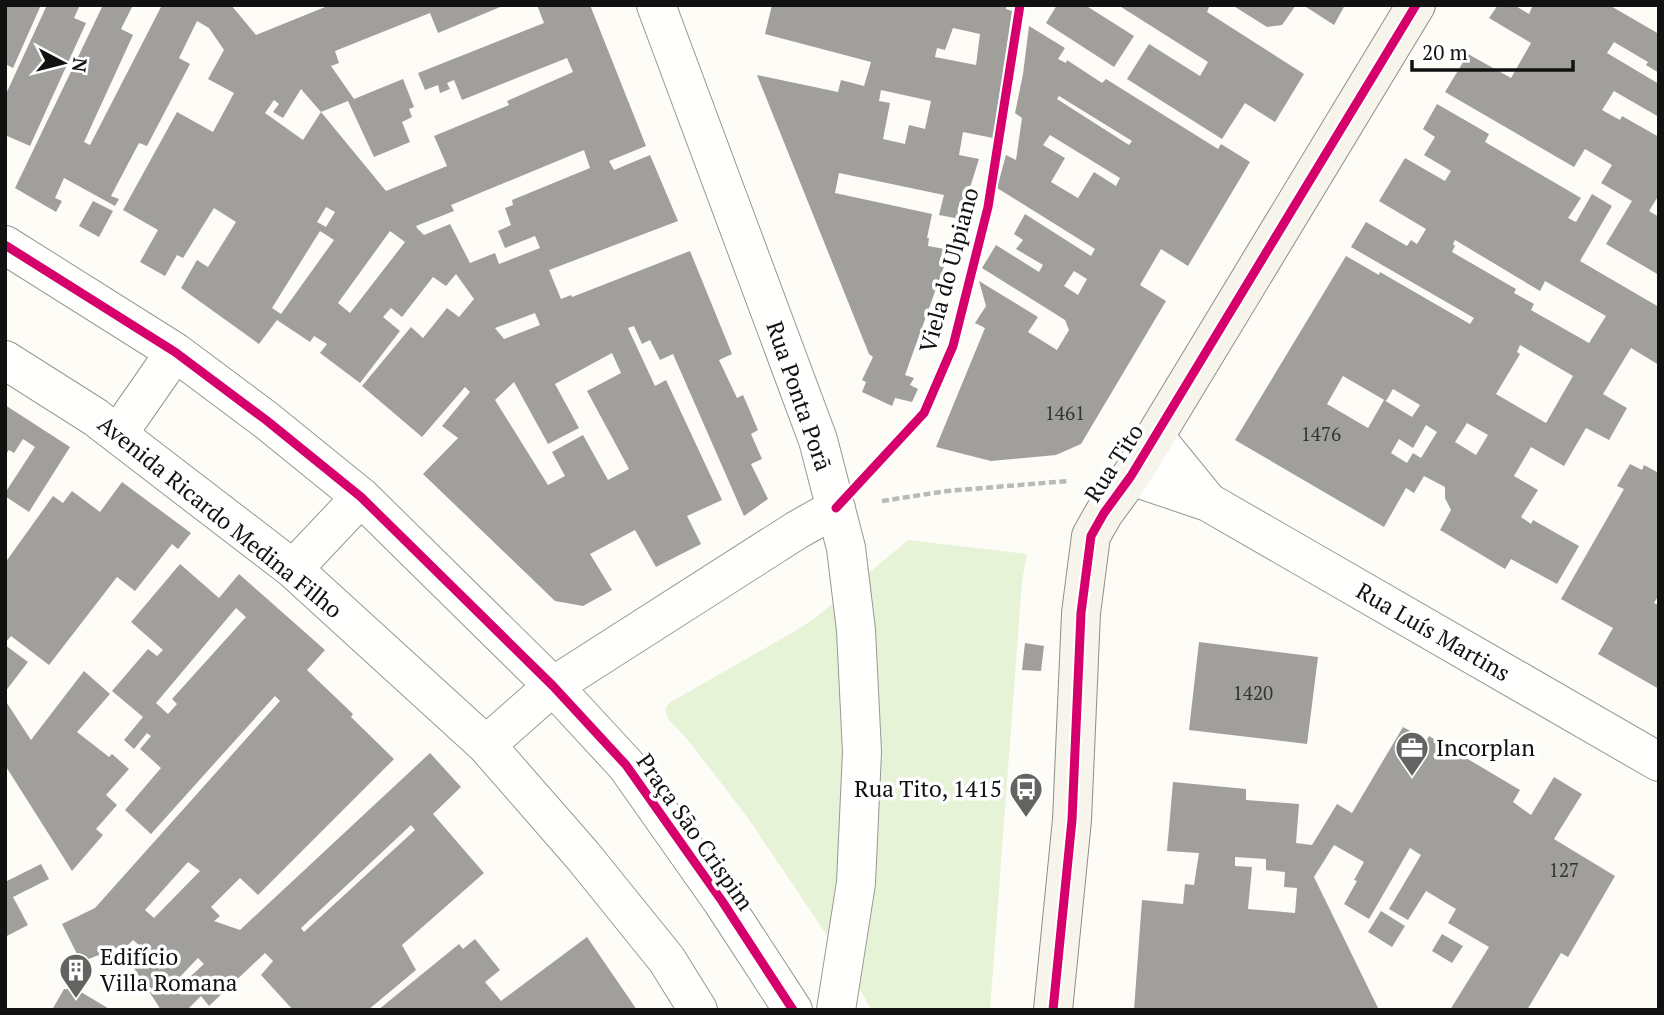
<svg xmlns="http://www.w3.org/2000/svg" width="1664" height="1015" font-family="'PT Serif',serif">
  <rect width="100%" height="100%" fill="#fdfcf7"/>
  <path fill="#e7f3d7" d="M908,540l119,14 -5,27 -32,429h-118l-40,-67 -84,-125 -60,-78 -20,-21 -3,-10 4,-6 128,-73 18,-12z"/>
  <path fill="#a19f9c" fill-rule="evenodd" d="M5,5h36l-28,63 -8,-4z
    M47,5h33l-6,13 12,5 -56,123 -25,-11v-39z
    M103,5h30l-12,24 12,6 -49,107 6,3 72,-140h69l25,30 74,-30h175l-67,28 -8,-20 -95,38 4,12 -8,3 23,33 49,-20 11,28 -5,2 3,8 -10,5 8,20 -36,15 -26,-56 -27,11 -20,-23 -18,29 -10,-6 6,-8 -5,-4 -9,13 38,27 18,-28 65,79 61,-25 -13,-30 75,-31 -2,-4 66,-29 -6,-14 -105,42 -8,-20 -7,3 3,6 -10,4 -2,-8 -13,5 -7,-17 126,-50 -7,-18h53l56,141 -37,15 5,9 36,-15 28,66 -129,49 12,29 10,-4 1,2 118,-46 42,103 -13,6 18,38 6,-3 15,35 -7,4 11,25 -11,5 17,35 -24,17 -71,-162 -13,6 -10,-20 -8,4 -8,-18 -6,2 27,58 11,-6 56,120 -35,16 14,28 -45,23 -21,-37 -45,24 22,36 -29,16 -28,-5 -132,-127 35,-36 -16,-12 28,-34 -5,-5 -43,50 -60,-51 49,-59 12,11 24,-30 12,9 15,-18 -18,-25 -10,12 -13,-9 -31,40 -11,-9 -8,9 17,14 -40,52 -40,-30 7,-9 -13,-8 -4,6 -33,-22 -18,24 -78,-56 16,-28 11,7 28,-45 -22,-14 -31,50 -6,-3 -12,21 -25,-14 18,-32 -35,-20 54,-98 36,20 21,-39 -26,-14 16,-29 -15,-22 -12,-7 -18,37 11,6 -43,82 -8,-3 -28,53 8,3 -4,7 -51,-28 -9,20 7,3 -6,11 -41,-24zM584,150l6,18 -78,32 1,5 -8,3 6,17 -13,6 7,17 30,-12 5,12 -41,16 -4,-11 -25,10 -20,-39 -26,11 -7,-7 -1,-2 38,-15 -3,-6zM326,207l9,5 -9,15 -9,-5zM320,231l14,9 -53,74 -9,-6zM390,231l15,11 -55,71 -12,-10zM535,313l5,12 -36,14 -9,-11zM612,353l9,20 -34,18 42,78 -21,11 -25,-45 -31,17 13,24 -17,9 -53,-85 19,-18 34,62 31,-16 -24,-44z
    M772,5h235l-1,4 6,2 -19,127 -30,-6 -4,23 20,4 -19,60 -21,-4 5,-20 -105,-22 -4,20 97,21 -5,24h2l-1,8 22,4 -45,125 9,3 -4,7 8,4 -6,13 -17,-4 -3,8 -30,-14 4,-10 -4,-2 11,-23 -4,-3 -112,-279 81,17 3,-12 23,6 7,-24 -106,-28zM953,28l27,6 -4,31 -41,-8 2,-9 8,2zM881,90l50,11 -6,28 -16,-4 -4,19 -22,-5 7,-36 -11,-2z
    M1057,5h28l49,31 -20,31 -68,-44z
    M1118,5h92l-3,7 97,62 -29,48 -30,-19 -23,36 -95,-60 22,-35 51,32 8,-14z
    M1232,5h64l-14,20 -15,2z
    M1303,5h42l-11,20z
    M1498,5h16l15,9 4,-9h76l50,29v39l-13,-8 2,-3 -34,-20 -7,11 52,31v33l-45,-26 -12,19 18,10 2,-4 37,21v58l-10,16 10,6v58l-53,-31 26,-43 -31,-18 11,-18 -27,-16 -11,18 -129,-75 23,-38 43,24 20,-35 -42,-25z
    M1029,26l36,22 -7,11 8,4 1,-3 35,23 4,-4 112,70 3,-5 29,18 -62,104 -27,-17 -21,36 26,16 -85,143 -25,11 -65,6 -55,-14 49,-119 -10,-5 11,-17 -7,-25 59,36 -10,15 29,18 12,-20 -4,-10 -83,-52 14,-23 43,27 4,-7 -27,-16 7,-9 -9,-6 11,-20 66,42 4,-7 -98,-61 9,-33 10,5 6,-42 -7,-5 8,-39zM1059,96l73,45 -3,4 -72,-46zM1050,135l70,43 -4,8 -22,-14 -16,26 -27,-16 14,-24 -22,-13zM1074,271l13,8 -9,16 -14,-9z
    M1437,104l52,30 -4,8 96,56 -13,20 8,4 16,-28 20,12 -32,55 79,46v58l-28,-17 -28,46 24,14 -18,32 -23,-12 -22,38 -33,-19 -17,29 24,14 -17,27 10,7 2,-4 46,26 -22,38 -46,-25 -6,10 -65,-39 11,-20 -6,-12v-11l-21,-11 -10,17 -8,-5 -22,39 -149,-87 111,-184 33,19 1,-3 90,52 4,-6 -123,-71 15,-25 41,24 4,-6 6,4 9,-15 -47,-28 26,-43 40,23 6,-10 -27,-16 11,-18 -12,-8zM1455,240l85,51 5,-10 61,35 -17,27 -58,-33 3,-6 -20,-11 2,-4 -64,-37 3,-6 -2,-2zM1520,345l53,31 -27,47 -50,-29 24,-40 -3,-2zM1343,376l43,25 7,-12 27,16 -8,12 -28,-17 -16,28 -41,-24zM1467,423l21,12 -12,20 -21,-13zM1426,425l11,7 -16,26 -8,-5 -6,10 -16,-10 8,-14 14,9z
    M93,201l20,10 -14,26 -20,-11z
    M5,405l65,42 -41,65 -24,-16v-3l30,-46 -12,-8 -9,14 -5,-3 -4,5z
    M1630,464l12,6 2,-5 13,7 2,-3v126l-5,8 5,2v84l-61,-35 15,-26 -52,-29 63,-110 -7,-3z
    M122,482l69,51 -13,16 -6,-5 -37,47 -18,-14 -68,88 -38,-29 -6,7v-80l48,-67 10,7 9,-12 28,21z
    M180,564l39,34 20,-24 86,76 -18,20 46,44 -2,3 43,42 -136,136 -18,-17 -29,29 9,9 -6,5 26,9 190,-177 31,34 -28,27 51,59 -82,72 14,25 -48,40h-75l-32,-35 12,-14 -8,-8 -56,53 -8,-10 -14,14h-26l-33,-51 12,-13 -7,-6 -11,11 -3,-4 -38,15 -19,-38 33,-16 185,-207 -5,-5 -124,138 -26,-24 36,-42 -21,-19 11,-13 -4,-3 -13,16 -10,-9 19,-23 -31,-26 36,-42 9,7 6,-6 -32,-28zM236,608l10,9 -74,82 5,5 -9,10 -12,-11zM411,825l4,5 -111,102 -3,-4zM188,862l12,9 -46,47 -9,-8zM198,958l6,6 -26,24 -4,-5z
    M1199,642l119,15 -11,87 -118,-14z
    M1025,643l19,3 -3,25 -19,-1z
    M5,645l23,17 -23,30z
    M84,671l26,23 -33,38 32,25 3,-3 17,15 -23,26 11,10 -21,24 7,6 -31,36 -67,-106v-65l26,40z
    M1403,727l24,13 2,-4 91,54 -7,12 18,13 23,-38 28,17 -28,45 61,37 -47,81 -7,-4 -34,57h-77l39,-63 -41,-24 8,-14 -30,-18 -18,29 -19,-11 32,-54 -11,-7 -41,71 -25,-15 13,-23 -3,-1 10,-18 -30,-17 -20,32 65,133h-245l8,-110 41,4 2,-20 9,1 5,-32 -32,-2 6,-69 73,7v11l53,4 -3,39 16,2 25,-41 15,9zM1235,857l31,2v11l19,2 -1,15 13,1 -2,25 -47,-4 4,-42 -17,-1z
    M41,864l8,15 -36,18 15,28 -23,12v-55z
    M1381,911l24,15 -13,21 -24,-15z
    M1442,934l21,12 -11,17 -20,-12z
    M587,937l50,73h-259l81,-66 4,5 12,-10 25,31 -15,12 16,19z
    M64,989h12l35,21h-59z"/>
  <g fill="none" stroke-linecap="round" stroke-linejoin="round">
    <defs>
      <path id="minor" d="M656,5l162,435 28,108 10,82 6,122 -6,131 -20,127
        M5,245l170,107 91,68 95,77 192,189 73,79 96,136 71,109
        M5,360l90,57 198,152 193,176 97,111 84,104 31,50
        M118,434l57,-82
        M1155,437l53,65
        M1131,476l77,26 451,260
        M293,569l68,-72
        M486,745l67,-59 244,-156 39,-22"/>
      <path id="secondary" d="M1053,1010l19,-190 9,-207 10,-77 13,-23 27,-37 285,-471"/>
    </defs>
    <use href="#minor" stroke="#979795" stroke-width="40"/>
    <use href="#secondary" stroke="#8e8d8b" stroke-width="40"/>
    <path stroke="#b9b9b8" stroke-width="4.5" stroke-dasharray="7 3.5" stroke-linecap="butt" d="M882,501l65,-10 121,-10"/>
    <use href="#minor" stroke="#fffffe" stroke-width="38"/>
    <use href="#secondary" stroke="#f6f4eb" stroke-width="38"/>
    <defs>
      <path id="cycleway" d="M5,245l170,107 91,68 95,77 192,189 73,79 96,136 71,109
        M836,508l88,-95 29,-67 35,-139 32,-202
        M1053,1010l19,-190 9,-207 10,-77 13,-23 27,-37 285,-471"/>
    </defs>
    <use href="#cycleway" stroke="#fff" stroke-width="13"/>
    <use href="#cycleway" stroke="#d6006c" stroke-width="9"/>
  </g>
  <defs>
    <symbol id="office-pin" viewBox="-11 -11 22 30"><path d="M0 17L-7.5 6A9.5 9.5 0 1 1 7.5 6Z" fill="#646362" stroke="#fff"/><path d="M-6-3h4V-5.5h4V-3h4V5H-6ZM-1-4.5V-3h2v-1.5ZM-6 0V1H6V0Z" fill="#fff"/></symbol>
    <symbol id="bus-pin" viewBox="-11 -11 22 30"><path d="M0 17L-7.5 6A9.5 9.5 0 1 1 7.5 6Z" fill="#646362" stroke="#fff"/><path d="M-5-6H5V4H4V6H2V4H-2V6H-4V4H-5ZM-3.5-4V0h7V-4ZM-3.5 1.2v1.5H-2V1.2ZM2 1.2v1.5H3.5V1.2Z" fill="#fff"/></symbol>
    <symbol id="building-pin" viewBox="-11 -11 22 30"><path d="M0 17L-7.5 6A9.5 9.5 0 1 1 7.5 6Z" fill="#646362" stroke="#fff"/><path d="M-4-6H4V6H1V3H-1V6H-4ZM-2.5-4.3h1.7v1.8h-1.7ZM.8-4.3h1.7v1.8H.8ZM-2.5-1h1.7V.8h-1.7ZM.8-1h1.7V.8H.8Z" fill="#fff"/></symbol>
  </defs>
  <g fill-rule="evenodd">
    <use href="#office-pin" x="1393" y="729" width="38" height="52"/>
    <use href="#bus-pin" x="1007" y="770" width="38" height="52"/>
    <use href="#building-pin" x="57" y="951" width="38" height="52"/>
  </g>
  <g text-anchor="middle" stroke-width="7" stroke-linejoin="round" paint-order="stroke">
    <g font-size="19" fill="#353434">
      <text x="1065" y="420">1461</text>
      <text x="1321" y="441">1476</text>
      <text x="1253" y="700">1420</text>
      <text x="1564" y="877">127</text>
    </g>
    <g font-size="23" fill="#111" stroke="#fff">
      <text transform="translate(949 270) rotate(-75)" y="8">Viela do Ulpiano</text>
      <text transform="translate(799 396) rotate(71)" y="8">Rua Ponta Porã</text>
      <text transform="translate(1114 463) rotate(-57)" y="8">Rua Tito</text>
      <text transform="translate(220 517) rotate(39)" y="8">Avenida Ricardo Medina Filho</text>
      <text transform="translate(1433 632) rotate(30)" y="8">Rua Luís Martins</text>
      <text transform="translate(695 832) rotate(55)" y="8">Praça São Crispim</text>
    </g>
    <g font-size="23" fill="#111" stroke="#fff" text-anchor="start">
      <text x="1436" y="756">Incorplan</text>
      <text x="1002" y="797" text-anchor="end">Rua Tito, 1415</text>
      <text x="100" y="965">Edifício<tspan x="100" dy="26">Villa Romana</tspan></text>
    </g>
  </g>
  <rect width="1664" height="1015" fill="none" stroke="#111111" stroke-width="14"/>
  <g transform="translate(63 63) rotate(97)" stroke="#ffffff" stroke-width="5" paint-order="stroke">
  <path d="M0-5L12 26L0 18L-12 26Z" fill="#111111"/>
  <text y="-10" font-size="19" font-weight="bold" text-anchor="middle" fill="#111111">N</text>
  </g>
  <path d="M1412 60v10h161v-10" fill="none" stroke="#111111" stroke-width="3.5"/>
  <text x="1422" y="60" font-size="21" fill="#111111" stroke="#ffffff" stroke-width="5" paint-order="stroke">20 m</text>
</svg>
